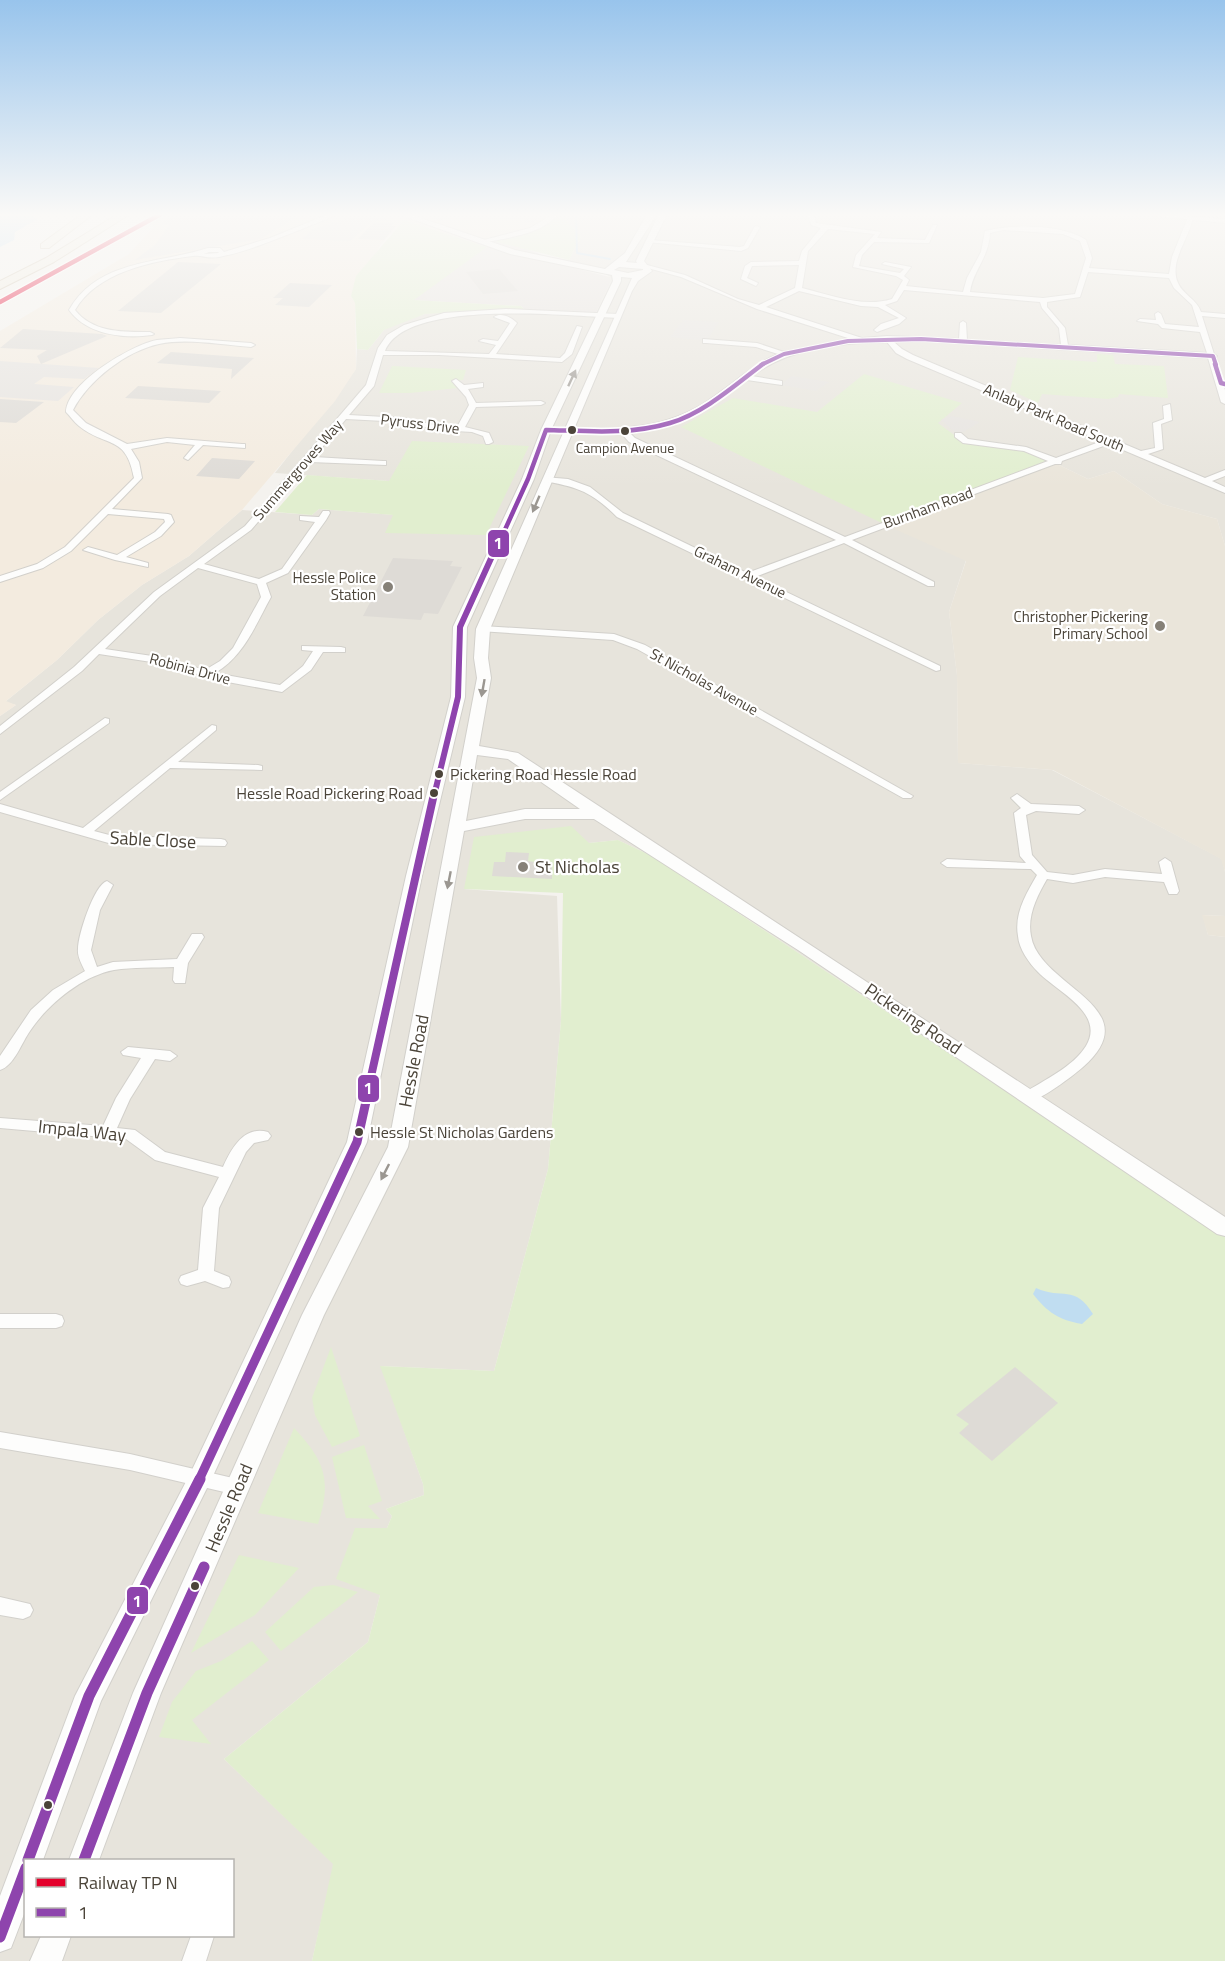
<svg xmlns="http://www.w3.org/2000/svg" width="1225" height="1961" font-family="'Titillium Web',sans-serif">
  <rect width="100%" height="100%" fill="#f4f2ee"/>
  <path fill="#e7e4dc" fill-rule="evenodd" d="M560,214h665v332l-8,-27 -55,-15 -48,-33 -26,8 -31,-15 -91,96 -17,52 8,63 1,88 94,7 170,89 3,13v44l-22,-1 5,20 17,2v300l-571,-380 -36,-17 -29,3 -125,46 93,7 4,124 -13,149 -54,202 -113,-5 42,118 1,11 -38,14 6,7 -5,12 -7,67 -12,47 -144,117 110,105 -22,97h-312v-1245l16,-11 -11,-3 52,-42 41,-40 44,-35 47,-29 53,-46 70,5 7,-6 75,6 -8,18 113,-88 -31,-1 -79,37 -114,-8 81,-104 1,-20 11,1 16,-20 8,-5 33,-11 34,-4 65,-1 72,4 15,-32 -1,-4 -6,-4 -34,-6 -1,-7 12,-24zM26,1860h206v76h-206z"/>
  <path fill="#f3ebdf" d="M167,214h393l-12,10 -50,14 -11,9 -83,-27 -23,24 -30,52 4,7 1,66 -21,32 -93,109 -53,46 -47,29 -44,35 -41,40 -51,41 10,4 -16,11v-385l129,-77 26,-28 -9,-1z"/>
  <path fill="#e6e2de" d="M498,238l47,18 24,4 1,7 40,10 1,4 -15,32 -72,-4 -3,-3 -108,-6z"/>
  <path fill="#eae5da" d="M1057,464l31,15 26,-8 48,33 55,15 8,27v326l-4,-13 -168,-89 -95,-7 -1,-88 -8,-63 17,-51 -78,-35z
    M1202,915l23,1v21l-17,-2z"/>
  <path fill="#e1eecf" d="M560,214l21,22 -12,24 -72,-18 1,-4 50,-14z
    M404,220l83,27 -73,53 107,6 3,3 -99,5 -41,16 -16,20 -11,-1 -2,-46 -4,-7 5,-20z
    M1097,354l16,1 2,9 49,2 4,32 -49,-4 -1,3 -10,2 -66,-5 -4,9 -28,-13 8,-33 79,5z
    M392,366l74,4 -3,10 -12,1 6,7 -47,5h-31z
    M864,374l98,29 -24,20 27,20 61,8 31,13 -169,62 -207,-99 52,-29 84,14z
    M412,441l117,5 -43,89 -101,-2 8,-18 -74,-6 -7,6 -37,-3 32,-37 82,6z
    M571,826l18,17 29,-3 36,17 571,380v724h-913l21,-97 -109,-105 144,-117 12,-47 -44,-16 19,-51h32l5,-12 -6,-7 38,-14 -1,-11 -43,-118 114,5 54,-202 13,-149 2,-127 -99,-4 10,-52z
    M331,1347l29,89 -28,11 -17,-32 -3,-17z
    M294,1428c31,33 38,52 24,96l-60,-11z
    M364,1445l18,56 -14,5 12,13 -34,-1 -14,-61z
    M239,1555l60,13 -44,47 -64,38z
    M333,1585l25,7 -77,59 -16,-19 49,-45z
    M252,1641l17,19 -77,60 19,24 -52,-7 13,-35 24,-31 25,-10z"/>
  <path fill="#e6e3df" d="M176,214h106l13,4 -34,21 -126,21 21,-16 13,-19 -9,-2z
    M362,214l29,6 -20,2 -21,19 -48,-2 11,-10z
    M424,214h119l-8,8h-9l-3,-3 -70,-2 -13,4z
    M467,280l14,17 6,1 2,4 -61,-2 -4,-7 17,-11z
    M683,320l36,2 -13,19 -36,-4z
    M0,361l99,7 -15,11 -40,-2 -10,7 40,3 -16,14 -58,-4z
    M792,376l37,6 -13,9 -36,-6z
    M951,416l29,6 -22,13 -17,-15z"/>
  <path fill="#c0ddf1" d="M0,214h36l-3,4 5,1 -23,13 -1,8 -14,7z
    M1036,1288c26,12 39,-4 57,26l-11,10c-23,-4 -35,-12 -49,-30z"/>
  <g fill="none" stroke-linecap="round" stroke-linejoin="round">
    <path stroke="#c0ddf1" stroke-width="2" d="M576,214l1,39 33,6"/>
  </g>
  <path fill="#dedbd6" d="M374,222l20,1 -3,3h5l-12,14 -26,-1z
    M178,262l43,2 -60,49 -43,-2z
    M499,269l19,22 -35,3 -17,-22z
    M290,283l42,2 -23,22 -34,-2 8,-7h-10z
    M23,329l79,5 5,2 -66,28 -4,-8 10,-6 -47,-2z
    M171,352l83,6 -23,21 1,-10 -75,-6z
    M138,386l66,4 17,1 -12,12 -84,-5z
    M0,399l44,3 -28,21 -16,-1z
    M212,458l43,3 -16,18 -43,-3z
    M393,558l60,3 -3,5 12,1 -24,47 -14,-1 -3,7 -58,-4z
    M506,852l23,1 -1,8 6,1 -1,3h19v14l-60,-3 2,-14h11z
    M1015,1367l43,36 -66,58 -33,-28 10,-9 -13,-9z"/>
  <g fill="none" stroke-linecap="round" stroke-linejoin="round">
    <defs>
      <path id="minor" d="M329,214h7c-9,6 -20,9 -29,13 -28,11 -58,24 -88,30 -12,2 -17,-2 -26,-1 -41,5 -96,16 -118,54 18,23 49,22 75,22l4,2 -2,1c-28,4 -65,0 -83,-25 29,-51 90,-46 139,-62h12l4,4 46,-14zM209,252h9l1,1 -15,1z
        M553,214h6c-19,21 -50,23 -76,29l-3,-2 50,-13z
        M808,214h6l2,9 65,9 -4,6 48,2 8,-15h4l-8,18 -55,-1 -12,13 -3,11 41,7 4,-4 -22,-5 3,-2 26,5 -7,9 5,4 -3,6 57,6 4,-14 14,-26 4,-21c27,-7 77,-7 101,9l6,18 -3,10 80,6 3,-17 16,-40 5,-1c-2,21 -25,45 -15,67 5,12 19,16 23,29l24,2v4l-23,-2 12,38 3,2 -2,2 10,32v14l-4,-2 -13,-44 -287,-17 -27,1 8,7 11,6 228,96 14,-3 -2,-25 11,-4 -1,-13 7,-2 2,16 -11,4 2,25 -15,5 57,24 20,-8v6l-13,5 13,6v6l-116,-49 -47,17 -1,3h-6l-203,76 82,42v4h-6l-84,-43 -89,34 185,89v4l-4,1 -319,-154c-25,-25 -39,-30 -73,-36v-4l24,2 22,8 33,26 124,60 89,-33 -207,-98 -8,-9h-53l-4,-2 4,-2c51,0 97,1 141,-29 23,-15 43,-35 69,-46l-22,-7 -50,-4h-3v-4l54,4 27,9 67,-13 -94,-30 -76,-32 -37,-10 3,-2 38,10 53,24 21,6 36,-17 4,-23 -47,1 -5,12 11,5 -2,3 -15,-7 4,-13 6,-4 48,-1 3,-10 19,-23 -10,-3zM828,229l47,5 -19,21 -3,12 43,9 7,4 -11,19c-29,9 -61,-4 -90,-11l6,-37zM1003,230l60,4 17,7 6,17 -11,36 -32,4 -73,-6c3,-22 19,-34 20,-59zM1088,272l81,6 5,10 18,17 7,22 -34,-3 -4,-10 -3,-2 -3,2 1,6 -16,-1 -3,2 21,3 4,4 38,4 7,21 -139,-8 -3,-17 -18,-21v-5l33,-5zM904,290l136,12 2,6 17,20 2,17 -94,-5 -1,-17 -3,-2 -3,2 -1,16 -72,-3 -25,2 -96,-31 33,-16 62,15 17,1 21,11 -18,6 -7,6 3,2 22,-8 7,-6 -21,-13 12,-4zM887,342l9,11 11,6 195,82 -46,17 -30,-11 -58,-8 -7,-6h-6v4l8,6 61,8 24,10 -203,76 -210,-99 -6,-6 45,-7 39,-20 34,-25 35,5v-4l-30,-5c39,-29 88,-33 135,-34z
        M755,226l5,1 -12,21 -7,3 -94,-9 3,-2 90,7 4,-1z
        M506,309l112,5 3,2 -3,2c-49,-2 -212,-20 -233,33l104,3 7,-9 -17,-4 4,-2 15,2 12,-18 -16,-6c7,-5 17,0 23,6l-21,31 64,4 5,-5 12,-27 5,1 -10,27 -10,8 -123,-7h-56l-9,31 -25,29 54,3 36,8 18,1 12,-22 -3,-8 -14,-16 4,-2 8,6 19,-2v4l-15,2 8,14 65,-2 4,2 -4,2 -65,2 -11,20 24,6 4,9 -4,2h-3l-3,-8 -11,-4 -33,-2 -36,-8 -57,-3 -32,38 69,4h3v4l-76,-3 -59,68 -47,34 55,15 23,-10 33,-47 -15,-2v-4l19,1 4,-6h6l1,2 -4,7 -38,53 -22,10 5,14c-16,29 -27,59 -56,76l65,12 23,-19 10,-15 -11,-1v-4l39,1 4,1v4h-22l-12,18 -29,22 -60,-11 -64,-18 -59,-9 -17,17 -82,63v-8l74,-59 80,-75 91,-66 121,-141 12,-37 9,-13 17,-10 40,-12zM198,568l59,16 4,13 -28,51 -13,13 -15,9 -46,-13 -54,-8 55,-53z
        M180,338l71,5 4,2 -4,2c-30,-2 -63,-9 -92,-3 -33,7 -71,37 -86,66l13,13 41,21 40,-6 75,6h3v4l-42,-3 -15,15 -4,-2 11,-13 -28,-3 -36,7 8,13 3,16 -30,31 56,5 3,1 3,7 -13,14 -35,21 22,6v4l-33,-7 -32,-10 5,-3 29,8 38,-23 10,-10 -1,-3 -56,-5 -37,37 -28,17 -43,14v-6l37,-12 28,-17 69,-69c-8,-44 -28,-30 -55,-52 -5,-4 -9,-10 -13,-14 1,-29 65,-67 91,-72 7,-1 15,-1 23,-2z
        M483,626l131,8 31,11 268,151 -2,2h-8l-266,-149 -24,-9 -134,-9v-4z
        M105,718l4,1v4l-109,77v-8z
        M212,725l4,1v4l-38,32 80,3 4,1v4l-92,-2 -76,63 19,5 108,3 4,1 2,3 -2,3 -113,-2 -112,-32v-8l83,24z
        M1017,794l14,10 48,2 6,4 -6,4 -43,-3 -10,4 6,40 15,17 26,3 32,-6 57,5 -3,-12 6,-4 6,4 8,29 -2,3h-8l-5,-12 -59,-5 -32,6 -26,-4c-10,17 -20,37 -16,57 8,51 120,71 52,131 -13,11 -38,30 -54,35l-5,-1 -2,-4 2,-4c20,-13 49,-26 62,-47 20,-33 -30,-55 -48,-74 -9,-9 -19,-23 -20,-36 -4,-22 8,-42 19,-61l-6,-6 -84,-2 -6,-4 6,-4 79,4 -6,-7 -6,-43 7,-5 -10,-10z
        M107,881l6,4 -13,25 -9,40 6,17 16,-5 64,-3 15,-25h10l2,3 -16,26 -3,20h-10l-2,-3 1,-13c-19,1 -41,0 -60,3 -32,6 -66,34 -84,61 -8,11 -16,35 -30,39v-14l31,-46 22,-20 32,-19c-3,-6 -8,-15 -7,-22 0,-14 16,-64 29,-68z
        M128,1047l42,4 7,5 -7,5 -15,-2 -25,40 -13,29 18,2 30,22 58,15c8,-18 21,-42 45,-35l3,4 -3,4 -14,3 -8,9 -27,56 -5,63 15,6 2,5 -2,5 -6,1 -18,-7 -18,5 -6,-2 -2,-4 2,-4 17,-6 5,-62 16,-31 -64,-17 -29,-21 -126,-11v-10l103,8 13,-28 25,-40 -18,-3 -2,-3z
        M0,1314h56l6,2 2,5 -2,5 -6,2h-56z
        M0,1432l130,22 107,25 7,2 2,6 -2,6 -7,2 -107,-25 -130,-22z
        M0,1597l30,7 3,6 -3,6 -7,3 -23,-4z
        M191,1936h23l-8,25h-24z"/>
      <path id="tertiary" d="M398,214h11l106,36 90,19 20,-16 20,-35 4,-4h8l-31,48 11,1 -1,-2 23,-47h8l-23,47 8,10 -14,10 -6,10 -142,338 -2,29 3,20 -12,68 39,7 707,464v19l-8,-2 -419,-284 -204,-131h-69l-61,12 -56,316 -84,168 -163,378 -62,167h-30l64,-167 169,-378 86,-168 89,-469 -3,-20 2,-29 156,-351 -11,-1v4l-70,149 -17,49 -67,148 -2,70 -43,179 -55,266 -155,336 -111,223 -58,159h-17v49l-15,39 -11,4v-56l75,-200 116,-224 156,-330 59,-266 45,-179 2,-70 69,-148 19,-49 72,-149 -1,-6 -102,-21zM619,267l24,2v1l-15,3 -14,-3zM477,755l31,4 72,50h-55l-59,12z
        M1152,214l73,5v4l-69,-7z
        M41,1936h30l-9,25h-32z"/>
      <path id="trunk" d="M82,214h11l-44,34h-8v-4z
        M118,214h12l-76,48 -54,27v-8l46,-23z"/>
    </defs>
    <use href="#minor" stroke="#d2d0cb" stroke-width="2"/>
    <use href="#tertiary" stroke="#d2d0cb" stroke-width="2"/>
    <use href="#trunk" stroke="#ccbfa9" stroke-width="2"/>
    <use href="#minor" fill="#fdfdfc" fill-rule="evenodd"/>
    <use href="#tertiary" fill="#fdfdfc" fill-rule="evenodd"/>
    <use href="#trunk" fill="#f0ece0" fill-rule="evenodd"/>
    <defs>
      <path id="bus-1-far5" d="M761,365l23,-11 64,-13 73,-2 292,17 3,9"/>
      <path id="bus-1-far4" d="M1215,364l6,19 4,1
        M493,556l35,-77 18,-49c41,1 84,5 124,-7 34,-10 65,-38 93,-59"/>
      <path id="bus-1-far3" d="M434,796l24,-99 2,-70 33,-73"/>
      <path id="bus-1-far2" d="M366,1099l68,-305"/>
      <path id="bus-1-far1" d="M199,1480l158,-338 10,-45"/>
      <path id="bus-1" d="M28,1860l61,-164 111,-217
        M84,1860l63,-167 57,-126
        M0,1937l26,-69"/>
    </defs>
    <use href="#bus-1-far5" stroke="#fff" stroke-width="6"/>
    <use href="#bus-1-far4" stroke="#fff" stroke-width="8"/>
    <use href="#bus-1-far3" stroke="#fff" stroke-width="10"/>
    <use href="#bus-1-far2" stroke="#fff" stroke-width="12"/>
    <use href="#bus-1-far1" stroke="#fff" stroke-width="14"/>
    <use href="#bus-1" stroke="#fff" stroke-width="16"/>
    <use href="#bus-1-far5" stroke="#8e44ad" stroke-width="4"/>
    <use href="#bus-1-far4" stroke="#8e44ad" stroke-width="4.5"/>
    <use href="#bus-1-far3" stroke="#8e44ad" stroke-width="6"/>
    <use href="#bus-1-far2" stroke="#8e44ad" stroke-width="8"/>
    <use href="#bus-1-far1" stroke="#8e44ad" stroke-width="9"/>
    <use href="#bus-1" stroke="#8e44ad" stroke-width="11"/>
    <defs>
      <path id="rail-1" d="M0,302l161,-88"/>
    </defs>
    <use href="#rail-1" stroke="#fff" stroke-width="7"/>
    <use href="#rail-1" stroke="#e4002b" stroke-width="4.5"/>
  </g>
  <defs><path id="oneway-solid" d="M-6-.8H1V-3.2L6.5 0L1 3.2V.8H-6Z" transform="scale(1.5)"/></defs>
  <g fill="#9b9791">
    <use href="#oneway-solid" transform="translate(572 378) rotate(-65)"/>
    <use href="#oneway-solid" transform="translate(536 504) rotate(113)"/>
    <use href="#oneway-solid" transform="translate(483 688) rotate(100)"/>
    <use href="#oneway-solid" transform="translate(449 880) rotate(101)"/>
    <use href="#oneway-solid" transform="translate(385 1172) rotate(117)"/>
  </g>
  <linearGradient id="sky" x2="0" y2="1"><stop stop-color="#98c4ec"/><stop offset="0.44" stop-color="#faf9f7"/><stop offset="1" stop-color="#faf9f7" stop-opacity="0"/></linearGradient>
  <rect width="1225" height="488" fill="url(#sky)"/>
  <g fill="#4b4439" stroke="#fff" stroke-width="2">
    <circle cx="572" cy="430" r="5"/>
    <circle cx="625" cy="431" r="5"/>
    <circle cx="439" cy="774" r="5"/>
    <circle cx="434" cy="793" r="5"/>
    <circle cx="359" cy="1132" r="5"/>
    <circle cx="195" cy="1586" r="5"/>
    <circle cx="48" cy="1805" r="5"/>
  </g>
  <g fill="#868178" stroke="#fff" stroke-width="2">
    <circle cx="388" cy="587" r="6"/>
    <circle cx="1160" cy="626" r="6"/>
    <circle cx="523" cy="867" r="6"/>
  </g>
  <g text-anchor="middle" stroke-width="4.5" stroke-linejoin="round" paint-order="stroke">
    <g font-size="14" fill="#4b4439" stroke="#fff">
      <text x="625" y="453">Campion Avenue</text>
    </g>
    <g font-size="15" fill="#4b4439" stroke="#fff">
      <text transform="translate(1054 418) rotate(23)" y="5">Anlaby Park Road South</text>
      <text transform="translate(420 424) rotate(7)" y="5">Pyruss Drive</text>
      <text transform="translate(298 470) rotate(-49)" y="5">Summergroves Way</text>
      <text transform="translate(928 508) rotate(-20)" y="5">Burnham Road</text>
      <text transform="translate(740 572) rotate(26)" y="5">Graham Avenue</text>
      <text transform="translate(190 669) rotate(15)" y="5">Robinia Drive</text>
      <text transform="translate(704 682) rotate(29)" y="5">St Nicholas Avenue</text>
    </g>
    <g font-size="15" fill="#4b4439" stroke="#fff" text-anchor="end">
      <text x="376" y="583">Hessle Police<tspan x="376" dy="17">Station</tspan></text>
      <text x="1148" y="622">Christopher Pickering<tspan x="1148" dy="17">Primary School</tspan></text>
    </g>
    <g font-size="16" fill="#4b4439" stroke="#fff" text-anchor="start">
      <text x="450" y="780">Pickering Road Hessle Road</text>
      <text x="423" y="799" text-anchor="end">Hessle Road Pickering Road</text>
      <text x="370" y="1138">Hessle St Nicholas Gardens</text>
    </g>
    <g font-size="18" fill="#4b4439" stroke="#fff">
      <text transform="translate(153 840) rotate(3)" y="6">Sable Close</text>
      <text transform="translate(913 1019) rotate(34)" y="6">Pickering Road</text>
      <text transform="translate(414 1061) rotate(-79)" y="6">Hessle Road</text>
      <text transform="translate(82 1131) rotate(6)" y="6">Impala Way</text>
      <text transform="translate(229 1508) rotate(-67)" y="6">Hessle Road</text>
    </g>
    <g font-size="18" fill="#4b4439" stroke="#fff" text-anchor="start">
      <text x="535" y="873">St Nicholas</text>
    </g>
  </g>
  <g stroke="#fff" stroke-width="2">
    <rect x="487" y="529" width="23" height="29" rx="6" fill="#8e44ad"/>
    <rect x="357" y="1074" width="23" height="29" rx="6" fill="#8e44ad"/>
    <rect x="126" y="1586" width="23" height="29" rx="6" fill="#8e44ad"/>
  </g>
  <g font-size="16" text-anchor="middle" font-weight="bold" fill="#fff">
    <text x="498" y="549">1</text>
    <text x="368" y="1094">1</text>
    <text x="137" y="1607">1</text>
  </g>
  <rect x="24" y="1859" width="210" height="78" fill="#ffffff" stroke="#b7b4b0" stroke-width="1.5"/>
  <rect x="36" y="1878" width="30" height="9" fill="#e4002b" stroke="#b7b4b0" stroke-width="1.5"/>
  <text x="78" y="1889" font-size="18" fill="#4b4439">Railway TP N</text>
  <rect x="36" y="1908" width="30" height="9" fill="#8e44ad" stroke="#b7b4b0" stroke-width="1.5"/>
  <text x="78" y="1919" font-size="18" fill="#4b4439">1</text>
</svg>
